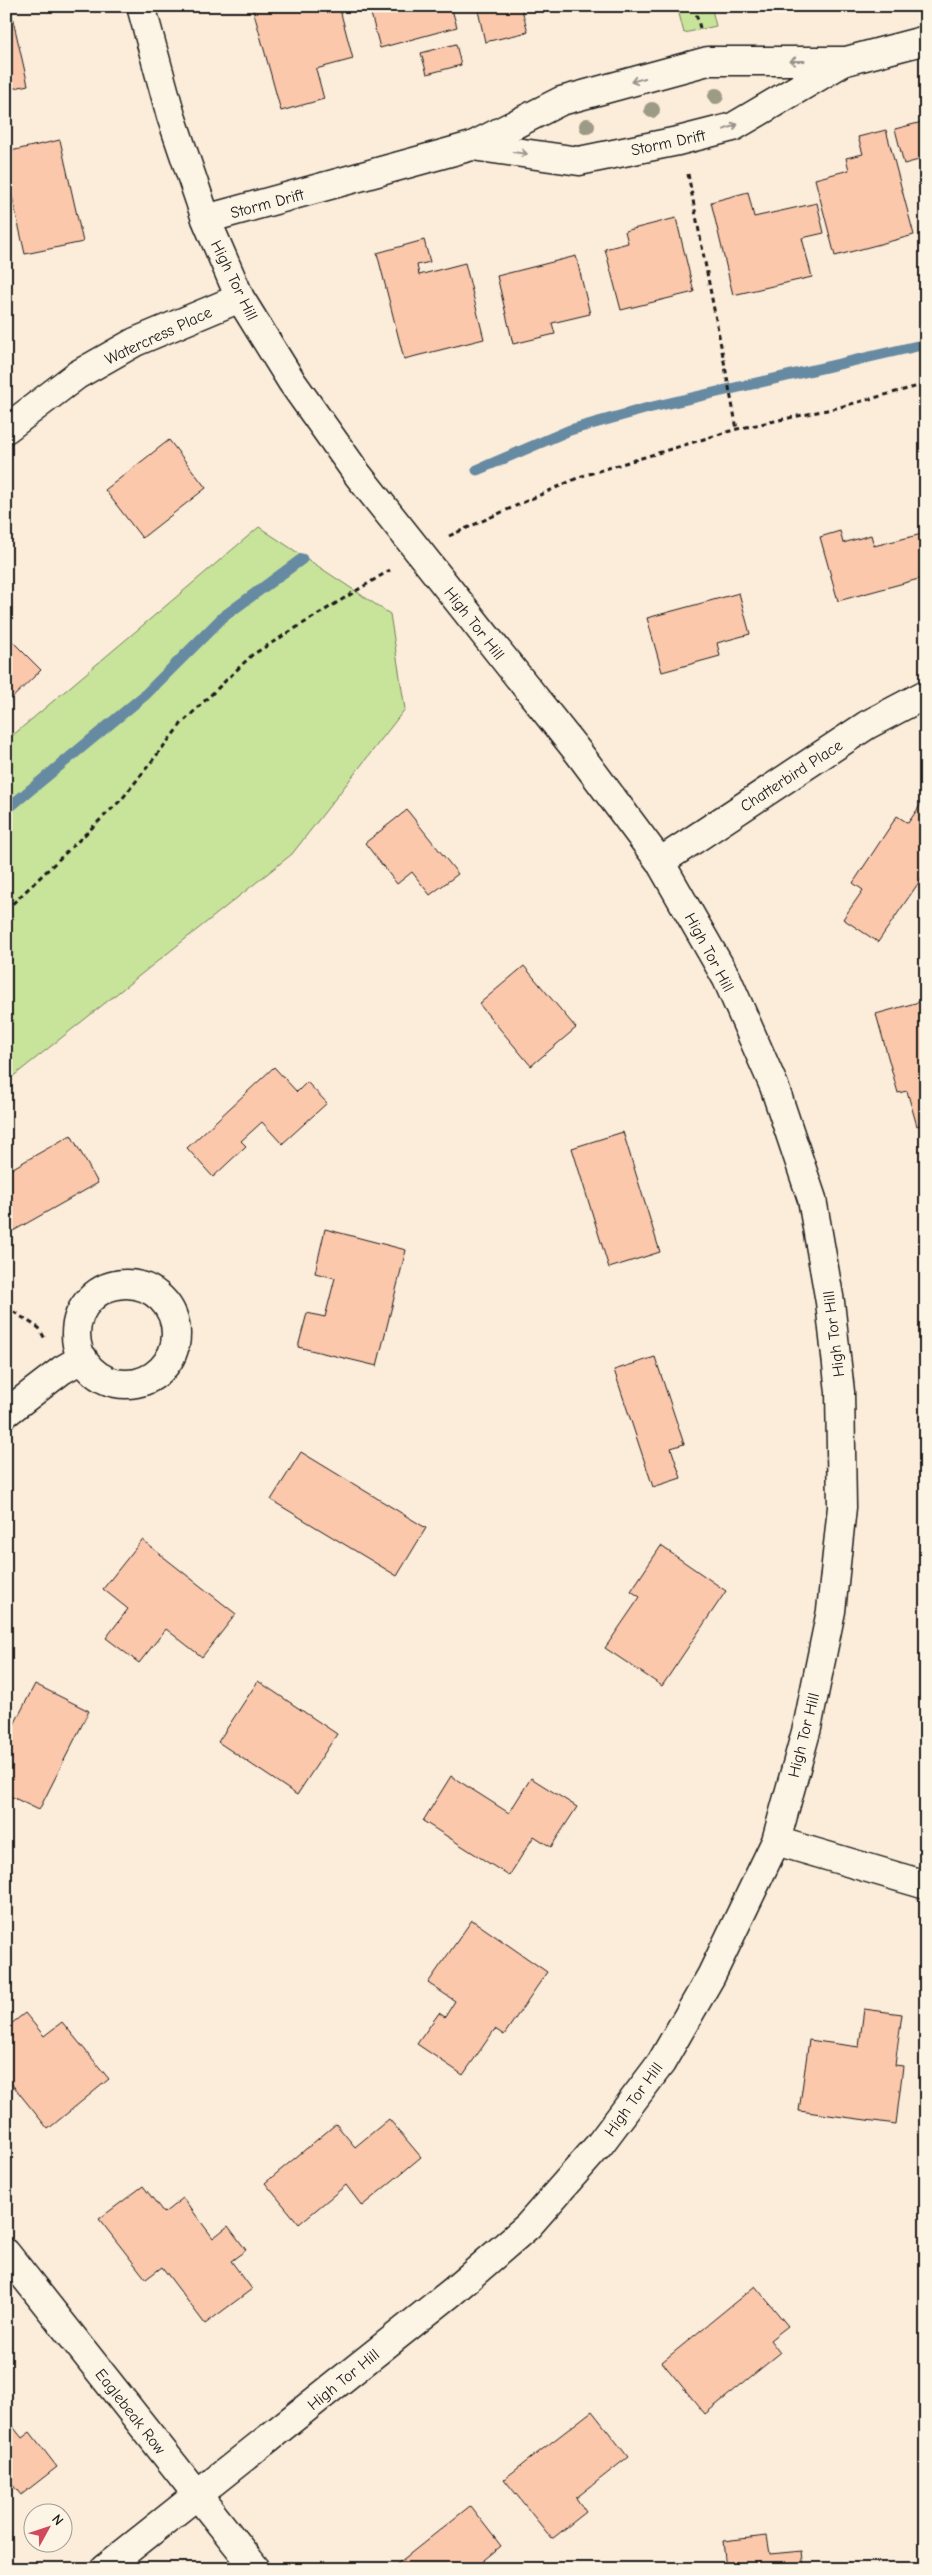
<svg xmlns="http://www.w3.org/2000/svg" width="932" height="2575" font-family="'Comic Neue',sans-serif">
  <rect width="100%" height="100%" fill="#fcecda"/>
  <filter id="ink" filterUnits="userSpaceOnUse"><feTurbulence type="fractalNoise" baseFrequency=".02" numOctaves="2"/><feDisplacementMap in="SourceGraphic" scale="10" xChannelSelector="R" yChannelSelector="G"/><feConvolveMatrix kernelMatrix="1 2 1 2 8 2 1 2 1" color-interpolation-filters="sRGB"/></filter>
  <g filter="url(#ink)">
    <path fill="#c8e39a" stroke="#72805b" d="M677,6h34l5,20 -32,7z
      M259,527l131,87 15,95 -113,145 -286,228v-341z"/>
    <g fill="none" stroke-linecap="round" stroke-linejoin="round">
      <path stroke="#668aa1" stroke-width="11" d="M477,470l93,-40 78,-22 278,-64
        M6,810l139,-115 78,-78 79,-58"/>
    </g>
    <path fill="#fbc8ac" stroke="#1c1c1c" d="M252,6h87l14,53 -37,10 8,30 -43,12z
      M369,6h82l6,21 -77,21z
      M477,6h44l7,26 -43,10z
      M10,7l18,78 -22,5v-82z
      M456,44l5,21 -34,9 -6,-21z
      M926,121v37l-22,6 -9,-35z
      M886,130l28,105 -79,21 -20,-77 34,-9 -3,-12 17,-4 -5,-17z
      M60,140l23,102 -58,12 -19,-85v-17z
      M748,192l6,25 63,-14 7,30 -22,5 10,39 -79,18 -22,-93z
      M676,218l18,74 -73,18 -16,-61 23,-6 -3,-12z
      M424,240l6,22 -13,3 2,10 46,-12 19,76 -80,20 -27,-106z
      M576,256l14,58 -38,9 3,11 -42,10 -16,-68z
      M169,440l37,48 -64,50 -37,-48z
      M840,531l3,12 28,-8 3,11 52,-13v44l-88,24 -18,-64z
      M739,593l11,41 -33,9 3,13 -58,16 -15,-54z
      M6,635l35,35 -35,34z
      M926,797v75l-48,70 -35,-23 20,-29 -10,-7 44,-67 11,7z
      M407,810l51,64 -28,21 -18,-23 -15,12 -32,-41z
      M524,966l52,62 -45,38 -52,-62z
      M926,1000v123l-9,3 -10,-35 -9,2 -22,-79z
      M274,1067l23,25 10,-10 20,21 -45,41 -20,-22 -21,19 5,5 -33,31 -26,-29z
      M623,1132l37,120 -51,16 -37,-120z
      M71,1135l27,48 -92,52v-63z
      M325,1229l81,21 -29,116 -79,-19 9,-34 18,4 10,-39 -20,-5z
      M655,1357l29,87 -13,4 10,30 -28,9 -39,-117z
      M301,1452l125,76 -29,48 -126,-76z
      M142,1540l94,74 -34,43 -36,-28 -27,34 -33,-25 22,-29 -25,-20z
      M661,1546l65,45 -64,95 -57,-38 35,-51 -9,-6z
      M258,1681l79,53 -40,61 -79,-53z
      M35,1684l54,27 -50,99 -33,-16v-54z
      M451,1776l58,37 22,-35 46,29 -26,40 -17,-11 -25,40 -86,-55z
      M472,1920l75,52 -43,63 -9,-6 -32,46 -46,-31 22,-31 6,4 10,-16 -27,-18z
      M864,2009l38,5 -7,51 8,1 -7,58 -97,-13 10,-71 50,7z
      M25,2013l19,23 18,-14 47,57 -61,50 -42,-52v-49z
      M389,2119l32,38 -59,49 -16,-21 -47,39 -34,-41 71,-59 19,23z
      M143,2186l21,27 19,-15 30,40 15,-12 18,24 -15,11 21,28 -47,35 -43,-57 -16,12 -47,-60z
      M755,2286l33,40 -18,14 10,13 -75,61 -43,-52z
      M6,2396l5,6 -5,4z
      M592,2411l36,46 -52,41 10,14 -34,27 -48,-60z
      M6,2418l16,20 8,-6 27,35 -36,28 -15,-18z
      M470,2506l31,40 -28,23h-82z
      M767,2536l3,18 32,-3 2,18h-78l-3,-28z"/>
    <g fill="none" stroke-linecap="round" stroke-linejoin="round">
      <defs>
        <path id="minor" d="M472,146l107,15 99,-20 55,-14 112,-66
          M206,219l266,-73 89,-45 147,-40h138l80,-21
          M6,429l71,-54 58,-33 105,-44
          M660,862l207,-137 59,-31
          M76 1334a50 50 0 1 1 100 0a50 50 0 1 1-100 0Z
          M6,1413l56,-43 21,-12
          M776,1841l150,44
          M6,2253l250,316
          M104,2569l348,-277 76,-66 72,-82 61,-81 50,-87 65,-135 31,-113 24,-117 11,-104 -2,-115 -10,-90 -18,-103 -38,-113 -47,-107 -67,-117 -82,-110 -220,-277 -66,-93 -52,-84 -34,-79 -35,-103 -30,-110"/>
      </defs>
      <use href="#minor" stroke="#1c1c1c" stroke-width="31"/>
      <path stroke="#1c1c1c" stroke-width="3" stroke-dasharray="5 4" stroke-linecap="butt" d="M694,6l6,22
        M688,174l49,255
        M449,536l133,-60 155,-47 99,-21 90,-24
        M6,910l116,-111 60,-76 70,-68 138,-85
        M6,1307l33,21 6,11"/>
      <use href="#minor" stroke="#fcf5e5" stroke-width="28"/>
    </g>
    <g fill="#9d9b86">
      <circle cx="716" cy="96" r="8"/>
      <circle cx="652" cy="110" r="8"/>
      <circle cx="587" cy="126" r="8"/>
    </g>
    <defs><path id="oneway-shaft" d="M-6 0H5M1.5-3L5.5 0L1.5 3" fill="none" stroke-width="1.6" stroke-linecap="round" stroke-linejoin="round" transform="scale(1.25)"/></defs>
    <g stroke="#97938b">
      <use href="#oneway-shaft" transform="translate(797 61) rotate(-180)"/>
      <use href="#oneway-shaft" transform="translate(638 80) rotate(165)"/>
      <use href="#oneway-shaft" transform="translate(731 127) rotate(-21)"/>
      <use href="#oneway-shaft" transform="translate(520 153) rotate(8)"/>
    </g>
  </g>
  <g text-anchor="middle" stroke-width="4" stroke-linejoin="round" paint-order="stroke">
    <g font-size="16" fill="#1c1c1c" stroke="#fcf5e5">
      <text transform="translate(668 142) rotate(-12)" y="6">Storm Drift</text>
      <text transform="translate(267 203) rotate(-15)" y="6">Storm Drift</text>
      <text transform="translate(235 280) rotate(64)" y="6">High Tor Hill</text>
      <text transform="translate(158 335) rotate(-25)" y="6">Watercress Place</text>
      <text transform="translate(475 623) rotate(52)" y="6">High Tor Hill</text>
      <text transform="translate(791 775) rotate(-33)" y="6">Chatterbird Place</text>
      <text transform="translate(710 952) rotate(62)" y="6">High Tor Hill</text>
      <text transform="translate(833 1334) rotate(-97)" y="6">High Tor Hill</text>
      <text transform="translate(803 1735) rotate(-76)" y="6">High Tor Hill</text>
      <text transform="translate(633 2099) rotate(-54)" y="6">High Tor Hill</text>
      <text transform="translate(343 2379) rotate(-39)" y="6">High Tor Hill</text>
      <text transform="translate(131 2411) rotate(52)" y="6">Eaglebeak Row</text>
    </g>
  </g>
  <rect width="932" height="2575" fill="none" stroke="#fcf5e5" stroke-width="25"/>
  <rect x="12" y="12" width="907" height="2550" fill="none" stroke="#1c1c1c" stroke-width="2" filter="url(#ink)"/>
  <g transform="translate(48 2528) rotate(50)"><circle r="24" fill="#fcf5e5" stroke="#a29e95"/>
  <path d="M0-4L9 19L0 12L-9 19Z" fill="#d1495b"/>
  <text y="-8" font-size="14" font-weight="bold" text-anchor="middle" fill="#1c1c1c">N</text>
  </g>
</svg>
